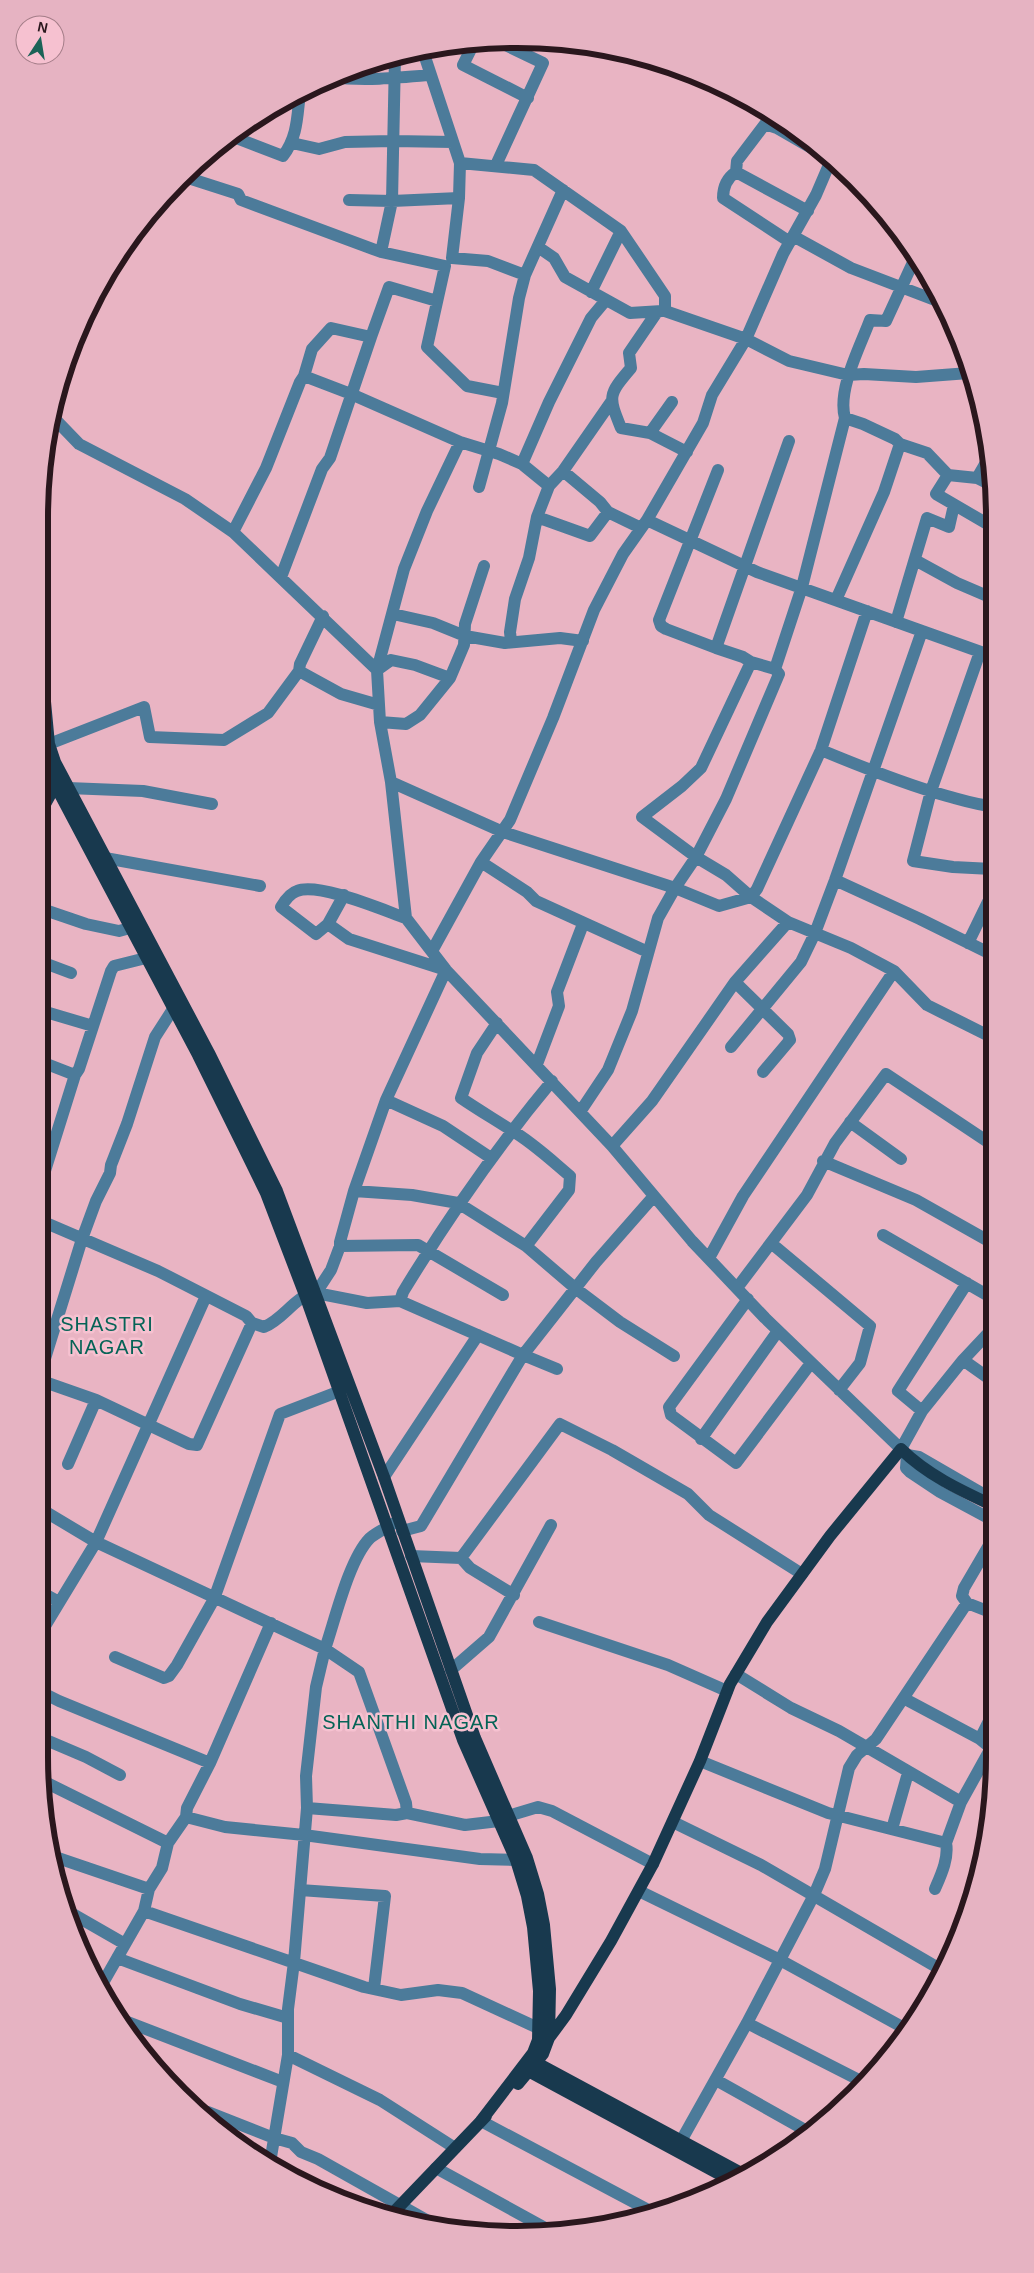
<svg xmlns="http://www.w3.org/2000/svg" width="1034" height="2273" font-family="Arial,sans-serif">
  <rect width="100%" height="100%" fill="#e9b4c3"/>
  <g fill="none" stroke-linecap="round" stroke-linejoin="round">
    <path stroke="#4c7b9a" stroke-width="12" d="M474,43l-11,22 65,33
      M422,48l38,115 -1,35 -7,60 36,3 37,14 -6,23 -17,105 -23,84
      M331,77c33,4 65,1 98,-2
      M231,136l52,20c15,-20 14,-40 17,-63
      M292,143l27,6 26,-7 48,-1 60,1
      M460,163l74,7 87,61 44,65v15l81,28 43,22 59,14 16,-1 52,3 53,-4
      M496,165l47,-102 -46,-22
      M736,172l72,39
      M182,176l56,18 3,6 140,52 64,14 -18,81 40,39 36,7
      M349,200l43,1 67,-3
      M793,236l58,32 89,34
      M790,242l-67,-44c0,-10 4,-20 13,-26l1,-11 28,-37 12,4 52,30
      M538,247l16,11 11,19 65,36 32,-2
      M381,252l11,-51 3,-144
      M525,275l38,-85
      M591,292l30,-61
      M657,312l-28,41 2,15c-23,27 -23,28 -10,60l29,5 22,-31
      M371,337l18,-50 48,14
      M304,376l47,18 109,48 39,12 23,10 27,22
      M51,415l28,29 106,55 48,33 144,138 3,52 11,60 15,136 40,52 166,176 80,95 73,77 136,131 21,-38 41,-51 31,-33
      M845,418l18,6 32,15 5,5 27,9 21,22 29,3 14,-24
      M650,433l37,19
      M522,464l27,-62 42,-84 15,-18
      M718,470l-59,150 2,6 5,3 50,19 73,-207
      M563,471l37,31 8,10 33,16
      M948,475l-12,19 55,32
      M977,478l14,7
      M537,517l53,19 18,-24
      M647,520l110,52 235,84
      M233,532l33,-64 34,-86 4,-6 8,-27 19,-21 40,9 -41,121 -8,11 -41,108
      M915,560l42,23 35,15
      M836,600l48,-108 16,-48
      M393,614l40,9 32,13 40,7 55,-5 23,3
      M896,622l31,-104 22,9 5,-22
      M511,641l-1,-9 5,-33 14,-41 8,-41 12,-31 14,-15 48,-69
      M980,652l-49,139 -18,70 40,6 39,2
      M751,662l-50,106 -19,18 -40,31 54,40 30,18 25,22 37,25 63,26 43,23 33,34 66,33
      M775,669l27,-82 43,-169c-8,-28 15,-71 25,-98l16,1 29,-63
      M299,671l42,23 38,11
      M450,678l-35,-13 -24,-5 -14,10 27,-101 23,-58 33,-69
      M380,722l26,2 14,-9 30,-37 14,-33 1,-21 19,-58
      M49,744l95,-37 6,30 74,3 44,-27 31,-42 1,-7 23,-48
      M821,750c41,17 83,34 126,46 15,4 30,9 45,10
      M391,782l112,50 172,56 44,18 32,-9 6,-8 64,-139 46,-139
      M68,788l75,3 69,13
      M105,858l155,28
      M481,862l46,30 9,9 112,51
      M835,880l85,39 73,36
      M344,895l-16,29 -12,10 -35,-27c3,-5 9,-14 16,-16 21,-9 86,19 109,27
      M39,908l47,16 33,7 11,-3
      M328,924l21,15 97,31 -60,130 -32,91 -14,51v4l-9,24 -15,23 51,10 33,-2 123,54 -102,171 -19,5
      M968,943l20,-41h5
      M432,951l49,-89 29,-42 43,-102 41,-108 29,-56 24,-34 56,-97 9,-28 34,-56 37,-85 33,-59 15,-35
      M39,961l32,12
      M735,982l53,52 2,6 -27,32
      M39,1010l54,16
      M497,1023l-20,30 -16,45c16,11 33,21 50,32 21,12 40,30 59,46l-1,14 -43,56
      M731,1047l70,-85 14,-29 20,-53 87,-249
      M39,1061l36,14
      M537,1064l22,-58 -2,-14 26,-68
      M386,1100l57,26 48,32
      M580,1112l28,-42 24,-59 26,-93 17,-30 21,-31 30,-58 53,-125 -4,-5 -24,-7 -8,-5 -27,-9
      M850,1122l51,37
      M612,1146l40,-45 83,-119 53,-60
      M823,1161l93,39 78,44
      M39,1190l36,-115 4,-6 32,-98 3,-5 32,-8
      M354,1191l58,4 46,8 68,43 49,42 45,34 54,34
      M39,1220l119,51 88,45 6,7 12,4c20,-8 31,-31 50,-34
      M883,1235l111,64
      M771,1243l99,83 -10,37 -21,27
      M340,1246l78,-1 85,50
      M709,1258l34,-62 151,-225
      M737,1288l70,-93 28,-52 51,-69 105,70
      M748,1299l-79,108 2,8 65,48 75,-100
      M400,1301l3,-9c45,-74 93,-144 149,-211
      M963,1360l31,22
      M557,1369l-34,-14 73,-93 58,-66
      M39,1378l43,-139 14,-38 14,-28 1,-8 16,-41 28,-87 18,-28
      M39,1380l57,20 93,44 8,1 55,-122
      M922,1411l-24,-20 69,-108
      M701,1439l77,-108
      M68,1464l28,-64
      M384,1477l94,-142
      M994,1484l-6,11 -5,-1 -64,-37 -12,-2 -1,13 4,4 30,20 54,29
      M39,1508l57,34 229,107c10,-29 24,-90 45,-111 7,-6 18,-11 26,-16
      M995,1535l-31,53 -2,8 5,7 28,11
      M411,1556l50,2 9,10 44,27
      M461,1558l99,-134 52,26 76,44 21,21 93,59
      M39,1591l20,11
      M539,1622l129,43 59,26
      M39,1636l57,-94 110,-246
      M115,1657l49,21 5,-2 8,-11 37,-66 66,-185 60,-23
      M451,1670l38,-33 62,-112
      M736,1674l55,34 48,23 122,71
      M39,1691l20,10 151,62
      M905,1699l75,40 11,9 -30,54 -15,41c3,15 -5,32 -11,46
      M39,1737l47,20 34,18
      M980,1739l15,-30
      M700,1761l128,52 118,30
      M43,1781l125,62 18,-26 1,-9 23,-45 61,-140
      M307,1808l89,7 11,-2 58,12 34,-4 9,-5 30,-9 14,4 101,53
      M186,1817l39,10 79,8 176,24 36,1
      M673,1822l88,43 179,104
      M892,1829l16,-56
      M55,1857l94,32
      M300,1890l85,6 -11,92
      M639,1891l141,69 124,68
      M64,1909l61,35
      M144,1911l220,76 37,8 37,-5 24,3 76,35
      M117,1958l123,46 48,14
      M100,1988l44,-77 5,-22 13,-21 6,-25
      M120,2019l163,63
      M747,2023l116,59
      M288,2055l92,45 75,48
      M716,2080l89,50
      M208,2112l66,26 18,5 9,9 17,7 119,67
      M481,2121l173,92
      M681,2141l66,-118 67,-128 11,-26 24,-101 8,-13 19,-16 91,-136
      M270,2163l18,-108v-46l6,-47 13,-154 -1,-32 10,-89 9,-38 34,23 47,131 1,10
      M436,2168l111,61"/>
    <path stroke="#18394e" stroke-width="12" d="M39,638l10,106 6,18 154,291 68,138 107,286 91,261 52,120 11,36 6,31 6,64 -1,49
      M39,748l5,16 154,291 45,91 23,47 39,102 158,445 53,120 11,36 6,31 6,64 -1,49 -5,13 -52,68
      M39,815l16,-29 5,-3
      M537,2063l208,112
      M530,2072l202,109
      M518,2084l25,-30 6,-16 17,-23 45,-74 42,-77 47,-103 30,-77 37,-62 63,-86 71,-87c26,26 61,42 93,57
      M393,2213l93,-97"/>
  </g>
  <g text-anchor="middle" stroke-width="5" stroke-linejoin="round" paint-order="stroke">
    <g font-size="20" letter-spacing="1" fill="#056356" stroke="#f6c1d0">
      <text x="107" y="1331">SHASTRI<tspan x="107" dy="23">NAGAR</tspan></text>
      <text x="411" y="1729">SHANTHI NAGAR</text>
    </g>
  </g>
  <path d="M0 0H1034V2273H0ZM517 48H517A469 469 0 0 1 986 517V1757A469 469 0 0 1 517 2226H517A469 469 0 0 1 48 1757V517A469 469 0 0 1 517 48Z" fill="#e6b3c2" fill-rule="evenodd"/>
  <path fill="none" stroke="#2a171d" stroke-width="6" d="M517 48H517A469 469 0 0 1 986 517V1757A469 469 0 0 1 517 2226H517A469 469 0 0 1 48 1757V517A469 469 0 0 1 517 48Z"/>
  <g transform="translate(40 40) rotate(12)"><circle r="24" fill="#f6c1d0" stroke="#a47d88"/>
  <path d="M0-4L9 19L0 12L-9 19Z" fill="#1b6357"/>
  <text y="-8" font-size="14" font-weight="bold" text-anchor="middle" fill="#2a171d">N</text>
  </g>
</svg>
